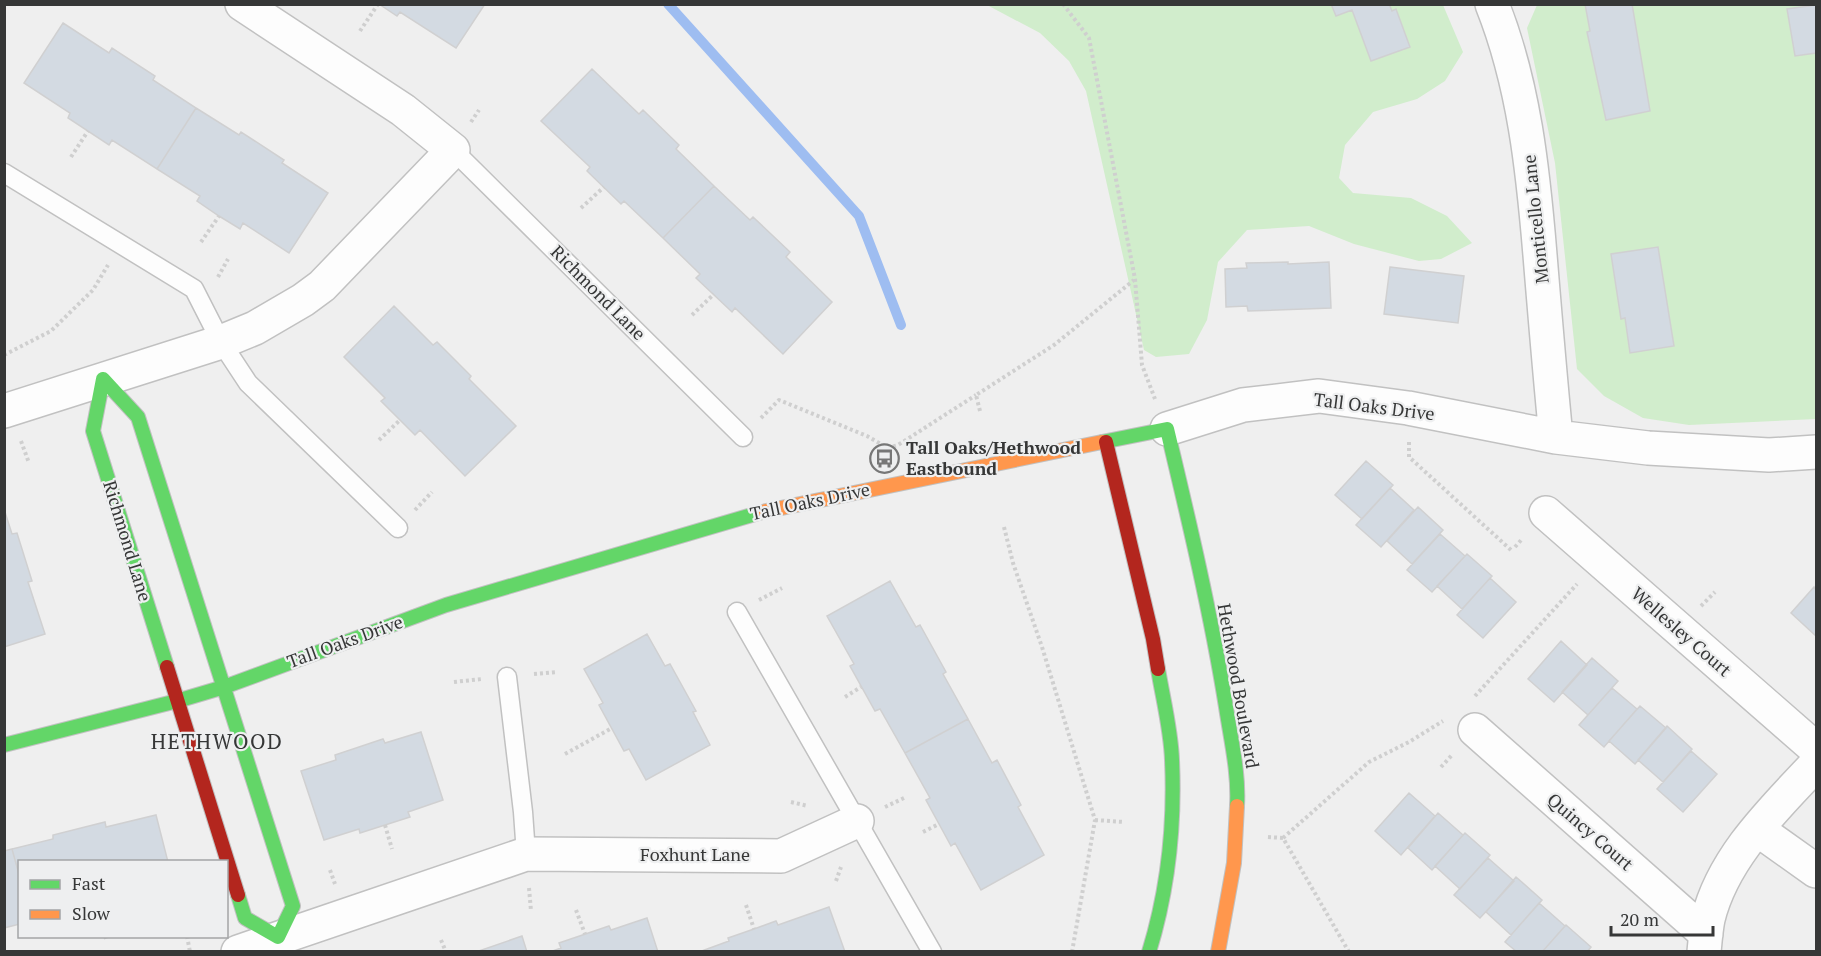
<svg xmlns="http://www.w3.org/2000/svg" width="1821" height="956" font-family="'PT Serif',serif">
  <rect width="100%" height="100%" fill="#efefef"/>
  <path fill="#d1edcc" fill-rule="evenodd" d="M987,5h344l5,11 16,-6 19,51 39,-15 -14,-36 -4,1 -3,-6h54l20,47 -18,29 -28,18 -44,13 -28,33 -6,33 14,15 58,5 36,18 25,27 -31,16 -22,2 -65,-17 -45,-18 -62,4 -29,32 -11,58 -18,34 -33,3 -12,-7 -58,-259 -17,-30 -29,-28z
    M1537,5h48l5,26 -3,1 19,88 44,-9 -18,-106h184l-29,5 8,46 21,-3v366l-127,6 -46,-7 -39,-22 -27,-27 -22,-206 -28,-135zM1658,248l16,97 -49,-27h-4l-10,-63z"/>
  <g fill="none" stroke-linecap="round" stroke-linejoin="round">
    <path stroke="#9ebdf1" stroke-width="10" d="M668,4l191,212 42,109"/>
  </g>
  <path fill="#d3dae2" stroke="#d0d0d1" stroke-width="1.5" d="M379,4h106l-29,44 -56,-36 -3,4z
    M1331,4h58l3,7 4,-2 14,38 -39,14 -19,-51 -16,6z
    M1585,4h47l18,107 -44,9 -19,-88 3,-1z
    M1816,5v48l-21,3 -8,-47z
    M63,23l46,30 3,-5 43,28 -2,4 43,28 -39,61 -45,-29 -3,5 -41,-27 2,-5 -46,-30z
    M592,69l47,45 4,-4 36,35 -3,4 38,37 -51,52 -39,-37 -3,3 -34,-33 3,-4 -49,-46z
    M196,108l43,27 2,-3 43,28 -2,3 46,30 -39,60 -46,-30 -3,6 -21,-13 -22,-15 3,-5 -43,-27z
    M714,186l36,34 3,-3 37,35 -4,5 46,45 -49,52 -48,-46 -3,4 -36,-34 4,-4 -37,-36z
    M1658,247l16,99 -44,7 -5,-35 -4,1 -10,-65z
    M1288,262v2l41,-2 2,46 -83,3 -1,-5 -21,1 -1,-38 22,-1 -1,-5z
    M1390,267l74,9 -6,47 -74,-9z
    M394,306l39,39 4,-3 34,34 -2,3 47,47 -51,50 -45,-46 -5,5 -34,-34 4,-3 -41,-41z
    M1366,461l27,24 -31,34 -27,-24z
    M1390,488l24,22 -33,37 -25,-22z
    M1418,507l25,23 -31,34 -25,-23z
    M4,509l8,25 5,-1 15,48 -4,1 17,52 -41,13z
    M1440,534l25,22 -33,36 -25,-22z
    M1467,554l25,22 -30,33 -25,-23z
    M1490,578l26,24 -33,36 -26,-23z
    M890,581l26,46 4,-2 26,47 -3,2 25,45 -63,34 -25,-44 -5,2 -25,-45 4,-2 -27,-48z
    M1814,587l2,3v46l-25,-23z
    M647,634l18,32 5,-2 26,47 -3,1 17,33 -64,35 -17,-31 -5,2 -25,-46 4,-2 -19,-34z
    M1561,641l26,24 -33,37 -26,-23z
    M1592,658l26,23 -30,34 -26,-23z
    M1612,688l25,21 -33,38 -25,-22z
    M1640,706l26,22 -31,36 -26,-23z
    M968,719l24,44 5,-3 24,45 -3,2 26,48 -63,35 -26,-47 -4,3 -25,-46 4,-2 -25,-45z
    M1667,726l25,23 -29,33 -25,-22z
    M421,732l22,68 -35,12 2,5 -50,16 -1,-4 -35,11 -23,-69 35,-11 -1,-5 48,-16 2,4z
    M1691,751l26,23 -34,38 -26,-23z
    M1409,793l26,23 -34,39 -26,-24z
    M1438,813l25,22 -31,35 -24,-22z
    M156,815l12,47h-148v16l-8,-29 41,-10v-4l52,-13 1,5z
    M1465,833l25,22 -30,34 -25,-23z
    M12,849l8,29v46l-16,4v-77z
    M1488,858l26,23 -34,37 -26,-23z
    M1516,877l26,23 -31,35 -25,-23z
    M1539,903l26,23 -23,26h-25l-12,-10z
    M829,907l16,45h-146l30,-11 -1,-3 26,-9 22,-8 2,4z
    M647,918l11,34h-108l11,-4 -2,-5 50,-17 2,4z
    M1566,925l25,22 -4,5h-45z
    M522,936l5,16h-51z"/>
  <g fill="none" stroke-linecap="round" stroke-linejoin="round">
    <defs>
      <path id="lane" d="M453,150l290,287
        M4,173l190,116 27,53 27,41 150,145
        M737,612l195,340
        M507,677l16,135 3,42"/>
      <path id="street" d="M1492,4c32,80 41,166 48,251 5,61 10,122 16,182
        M4,411l217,-69 34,-14 48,-28 19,-14 131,-136 -50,-40 -161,-106
        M1167,429l76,-24 76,-9 89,12 148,29 92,11 121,7 47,-3
        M1546,513l270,236
        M1475,730l231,204
        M1757,829l59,42
        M238,952l288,-98 255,2 76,-35
        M1704,952c1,-11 2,-23 4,-33 15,-62 66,-110 108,-155"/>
      <path id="fast" d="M103,379l35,38 155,489 -15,31 -33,-19 -7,-23
        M103,379l-10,52 74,236
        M1102,442l65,-13c22,92 44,185 59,278 5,33 13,66 11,99
        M4,745l173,-44 47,-14 222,-82 316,-93
        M1149,952c19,-62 26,-126 23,-192 -1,-30 -9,-61 -14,-91"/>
      <path id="slow" d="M762,512l340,-70
        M1218,952l16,-89 3,-57"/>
      <path id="jam" d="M1106,442l47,197 5,30
        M167,667l71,228"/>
    </defs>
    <use href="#lane" stroke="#c1c1c1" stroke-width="21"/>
    <use href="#street" stroke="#c1c1c1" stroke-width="36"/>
    <use href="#fast" stroke="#c1c1c1" stroke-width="16"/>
    <use href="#slow" stroke="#c1c1c1" stroke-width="16"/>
    <use href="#jam" stroke="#c1c1c1" stroke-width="16"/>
    <path stroke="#cfcfcf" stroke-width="4" stroke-dasharray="3 3" stroke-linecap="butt" d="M1063,4l26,34 46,241 7,86 13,34
      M360,31l18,-27
      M471,122l8,-12
      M71,157l17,-26
      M581,208l23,-21
      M201,242l18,-26
      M218,277l10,-18
      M692,315l22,-21
      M4,355l47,-24 42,-41 15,-25
      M980,411l-4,-16 78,-50 80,-65
      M761,418l18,-18 88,36 21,12 10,-3 78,-50
      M379,440l21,-20
      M21,441l8,22
      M1409,442v15l102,93
      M415,510l17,-18
      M1004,527l9,36 29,84 53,173 -23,132
      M1515,547l8,-9
      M759,600l23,-12
      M1701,606l14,-14
      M534,674l23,-2
      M454,682l28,-3
      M1475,696l102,-112
      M845,697l16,-10
      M565,754l47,-26
      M1441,767l12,-13
      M791,802l17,4
      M885,807l19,-9
      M1095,820l29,2
      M385,825l7,24
      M923,832l16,-8
      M1268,837l15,1 66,114
      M1283,838l86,-76 40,-20 34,-21
      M330,870l5,14
      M836,881l5,-14
      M529,888l2,23
      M746,905l8,24
      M576,910l9,24
      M105,936l1,3
      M187,936l3,16
      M441,940l5,12"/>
    <use href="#lane" stroke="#fdfdfd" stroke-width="18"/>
    <use href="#street" stroke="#fdfdfd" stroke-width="33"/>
    <use href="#fast" stroke="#63d668" stroke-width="14"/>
    <use href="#slow" stroke="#ff974d" stroke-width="14"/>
    <use href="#jam" stroke="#b3261e" stroke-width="14"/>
  </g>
  <defs>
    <symbol id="bus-ring" viewBox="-11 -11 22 22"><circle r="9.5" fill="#eeeff0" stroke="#777" stroke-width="1.5"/><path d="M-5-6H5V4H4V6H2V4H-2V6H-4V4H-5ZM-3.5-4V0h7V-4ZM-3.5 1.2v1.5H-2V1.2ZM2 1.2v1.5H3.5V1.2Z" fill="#777"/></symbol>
  </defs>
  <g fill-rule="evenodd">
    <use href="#bus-ring" x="868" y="442" width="33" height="33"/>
  </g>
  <g text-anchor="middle" stroke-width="4.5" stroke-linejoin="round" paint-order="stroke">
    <g font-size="18" fill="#363737" stroke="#eeeff0">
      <text transform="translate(1536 219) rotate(-96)" y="6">Monticello Lane</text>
      <text transform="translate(598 293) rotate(45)" y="6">Richmond Lane</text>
      <text transform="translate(1374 407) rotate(7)" y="6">Tall Oaks Drive</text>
      <text transform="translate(810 502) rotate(-12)" y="6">Tall Oaks Drive</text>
      <text transform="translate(127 541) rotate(73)" y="6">Richmond Lane</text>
      <text transform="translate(1681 632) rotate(41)" y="6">Wellesley Court</text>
      <text transform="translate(345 642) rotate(-20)" y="6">Tall Oaks Drive</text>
      <text transform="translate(1238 686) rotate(80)" y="6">Hethwood Boulevard</text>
      <text transform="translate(1590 832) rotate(41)" y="6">Quincy Court</text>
      <text x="695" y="861">Foxhunt Lane</text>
    </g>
    <g font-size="18" font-weight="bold" fill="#363737" stroke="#eeeff0" text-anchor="start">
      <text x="906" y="454">Tall Oaks/Hethwood<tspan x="906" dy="21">Eastbound</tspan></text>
    </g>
    <g font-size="21" letter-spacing="1.5" fill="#363737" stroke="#eeeff0">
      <text x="217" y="749">HETHWOOD</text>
    </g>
  </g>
  <rect width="1821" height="956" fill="none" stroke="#363737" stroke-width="12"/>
  <rect x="18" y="860" width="210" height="78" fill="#eeeff0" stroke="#a4a5a6" stroke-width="1.5"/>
  <rect x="30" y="880" width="30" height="9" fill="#63d668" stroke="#a4a5a6" stroke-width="1.5"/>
  <text x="72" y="890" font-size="18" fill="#363737">Fast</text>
  <rect x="30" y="910" width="30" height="9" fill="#ff974d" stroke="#a4a5a6" stroke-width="1.5"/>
  <text x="72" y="920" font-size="18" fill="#363737">Slow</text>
  <path d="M1611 926v9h102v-9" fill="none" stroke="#363737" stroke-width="3"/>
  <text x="1620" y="926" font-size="18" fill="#363737" stroke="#eeeff0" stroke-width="4.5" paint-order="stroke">20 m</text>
</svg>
